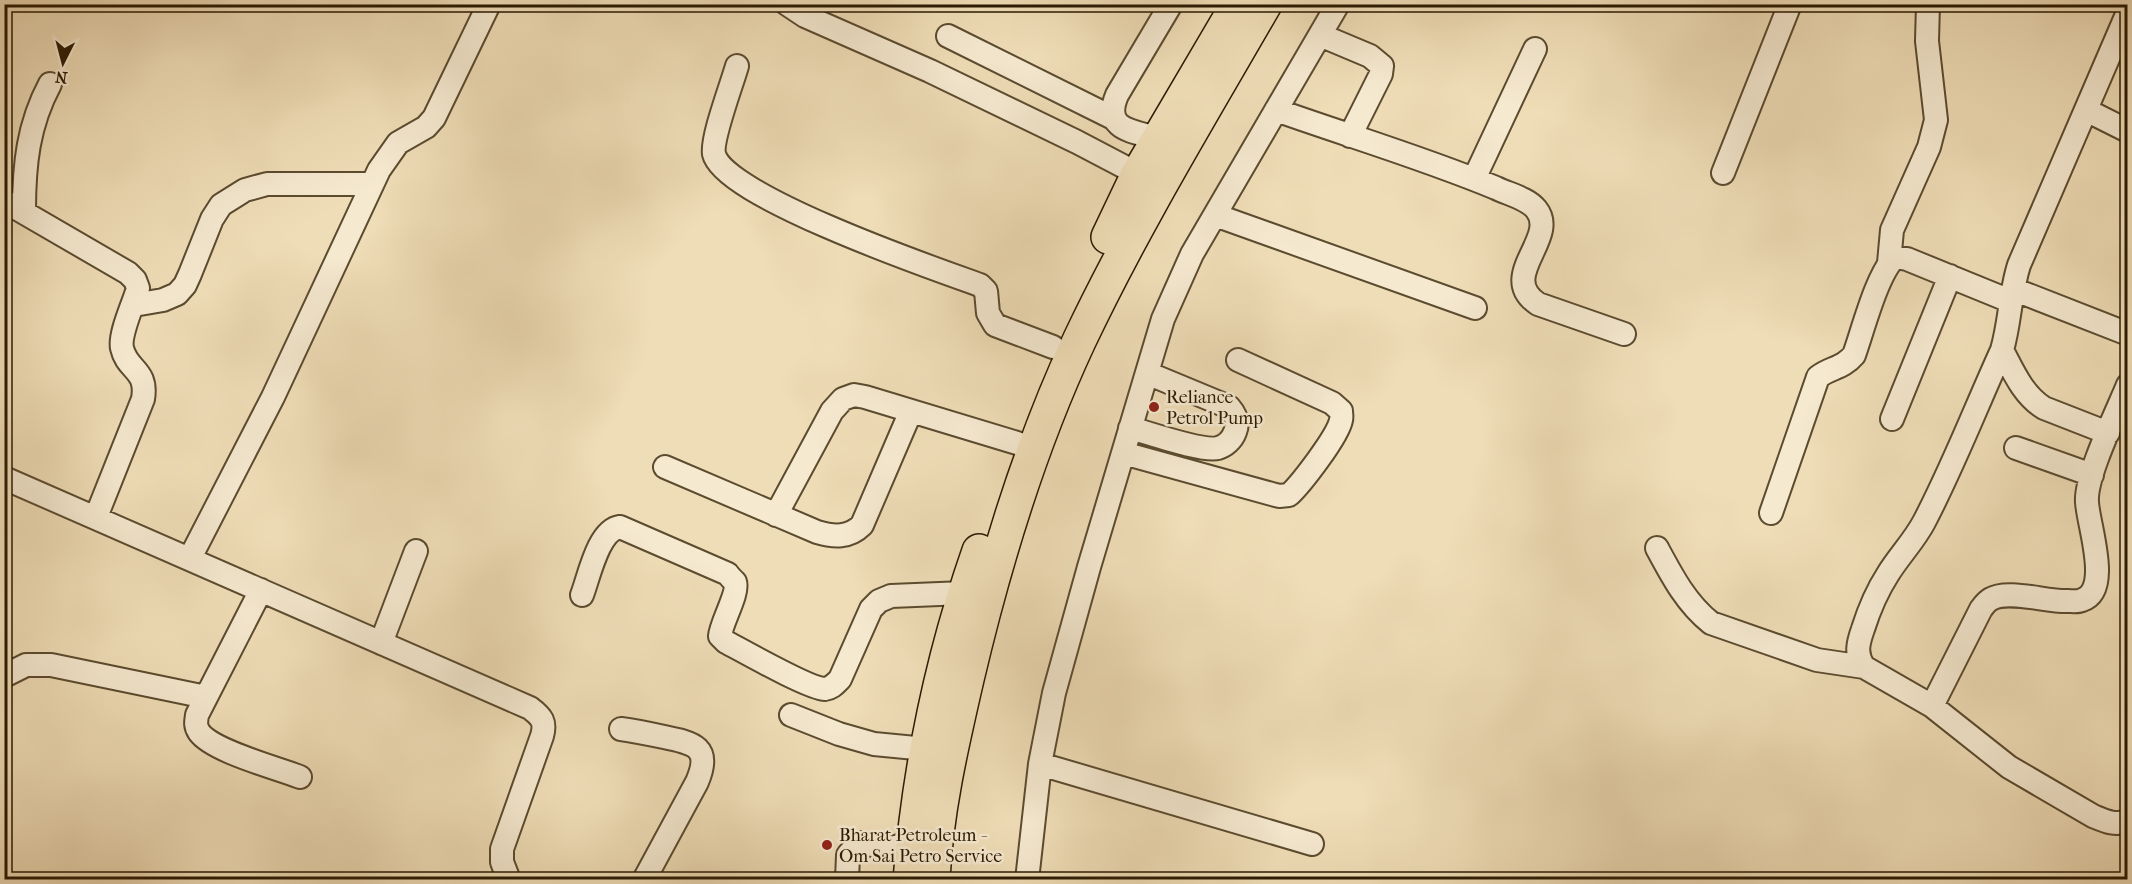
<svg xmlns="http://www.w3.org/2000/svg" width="2132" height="884" font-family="'IM FELL French Canon',serif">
  <rect width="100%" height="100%" fill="#efddb7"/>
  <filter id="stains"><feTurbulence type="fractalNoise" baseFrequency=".00333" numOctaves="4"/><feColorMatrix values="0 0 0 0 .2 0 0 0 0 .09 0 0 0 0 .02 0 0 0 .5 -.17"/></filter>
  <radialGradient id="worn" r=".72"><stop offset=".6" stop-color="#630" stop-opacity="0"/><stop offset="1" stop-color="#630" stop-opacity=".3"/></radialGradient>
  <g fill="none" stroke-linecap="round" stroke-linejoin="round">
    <defs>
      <path id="minor" d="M787,4l18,12 125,55 147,71 61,32
        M2128,12l-109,253c-9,28 -9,58 -17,85 -26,57 -49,117 -78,172 -10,19 -25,34 -36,52 -11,17 -19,36 -25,55 -5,14 -8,25 1,38l68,39 77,61 84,49c12,5 22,10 35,5
        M1320,35l50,21 12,10 -1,8 -31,62
        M948,36l165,82
        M737,66c-5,18 -26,73 -23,88 10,42 221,115 266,131l6,6 2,22 7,12 58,22
        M1276,110c73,26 148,48 220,78 12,6 31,10 40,21 24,29 -40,67 2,95l86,30
        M2086,110l42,21
        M1160,139c-26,-8 -58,-8 -43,-44l54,-91
        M1723,173l67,-169
        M1474,179l61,-130
        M4,201l124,72 7,7 3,8c-4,15 -19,46 -16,60 5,23 26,21 21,51l-47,118
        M24,211c0,-46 4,-86 26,-127
        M1215,215l260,93
        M1889,263l3,-33 37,-83 7,-27 -9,-79 1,-37
        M2013,289l115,45
        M134,305l29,-5 14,-6 8,-9 5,-11 22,-55 9,-14 24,-15 22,-6h105
        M2002,350c11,21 21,45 42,58l64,25
        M1892,419l58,-143
        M1130,428c19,5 72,24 88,20 7,-2 14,-8 17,-16 4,-10 1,-17 -6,-25l-82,-34
        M2016,448l76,27
        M1123,453l156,43 10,-1c12,-11 49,-59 52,-75 1,-3 0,-6 0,-9l-9,-8 -94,-43
        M665,467l152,65c17,5 32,6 45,-7l49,-114
        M4,478l526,230c12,9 16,14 12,28l-40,113v13l7,18
        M1771,513l47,-136c13,-10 24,-8 36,-22 9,-25 23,-81 41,-98l12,2 103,42
        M776,515l56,-104 11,-12 11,-4 11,2 152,46
        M1657,548c15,28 29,55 54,75l106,37 47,7
        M190,558l83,-161 106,-227 19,-27 28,-16 8,-9 55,-114
        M261,590l-64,125c-1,7 -2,11 2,17 13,19 78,36 101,45
        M582,595c7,-18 16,-65 38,-68l108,47c1,2 6,7 7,8 4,11 -14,41 -15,54l6,6c17,9 84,47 99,47 7,-1 10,-5 15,-10l31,-70 8,-8 12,-5 73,-3
        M381,643l35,-92
        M4,676l22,-11h25l155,32
        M1932,706l49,-97c3,-4 6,-8 10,-10 17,-10 56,3 77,2 4,0 10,1 14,-1 30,-10 6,-75 5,-98 -2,-26 30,-90 41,-117
        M791,715l48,19 35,10 52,5
        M621,729c15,2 29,5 43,8 30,6 48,10 33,45l-53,98
        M1040,764l272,80
        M847,880l1,-25 11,-12 36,5 18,-9
        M1027,880l13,-116 14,-71 35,-126 74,-248 29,-65 146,-250"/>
      <path id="highway" d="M1108,237l30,-63 100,-170
        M910,880c9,-112 32,-223 69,-329
        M933,880c3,-68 19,-136 34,-201 27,-115 62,-231 112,-338 55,-116 122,-226 186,-337"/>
    </defs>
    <use href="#minor" stroke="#5b4b2f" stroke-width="26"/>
    <use href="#highway" stroke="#2a1a02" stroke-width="36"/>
    <use href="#minor" stroke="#f5e9d0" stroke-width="22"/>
    <use href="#highway" stroke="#efddb7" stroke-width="33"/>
  </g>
  <g fill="#8f2418" stroke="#f5e9d0" stroke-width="2">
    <circle cx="1154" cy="407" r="6"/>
    <circle cx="827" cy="845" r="6"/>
  </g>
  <g text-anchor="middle" stroke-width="5" stroke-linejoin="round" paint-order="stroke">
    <g font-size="18" fill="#2a1a02" stroke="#f5e9d0" text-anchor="start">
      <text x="1166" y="403">Reliance<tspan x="1166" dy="21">Petrol Pump</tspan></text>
      <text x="839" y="841">Bharat Petroleum -<tspan x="839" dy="21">Om Sai Petro Service</tspan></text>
    </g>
  </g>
  <rect width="2132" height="884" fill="none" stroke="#efddb7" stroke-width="24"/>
  <rect x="6" y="6" width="2120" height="872" fill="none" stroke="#2a1a02" stroke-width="3"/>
  <rect x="12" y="12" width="2108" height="860" fill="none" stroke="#2a1a02" stroke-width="1.5"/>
  <g transform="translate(63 63) rotate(186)" stroke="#f5e9d0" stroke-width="4.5" paint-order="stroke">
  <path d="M0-4.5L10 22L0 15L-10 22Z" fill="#2a1a02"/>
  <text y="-9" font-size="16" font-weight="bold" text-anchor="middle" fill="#2a1a02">N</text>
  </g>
  <rect width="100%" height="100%" filter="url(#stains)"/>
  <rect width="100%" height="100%" fill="url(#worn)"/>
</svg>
